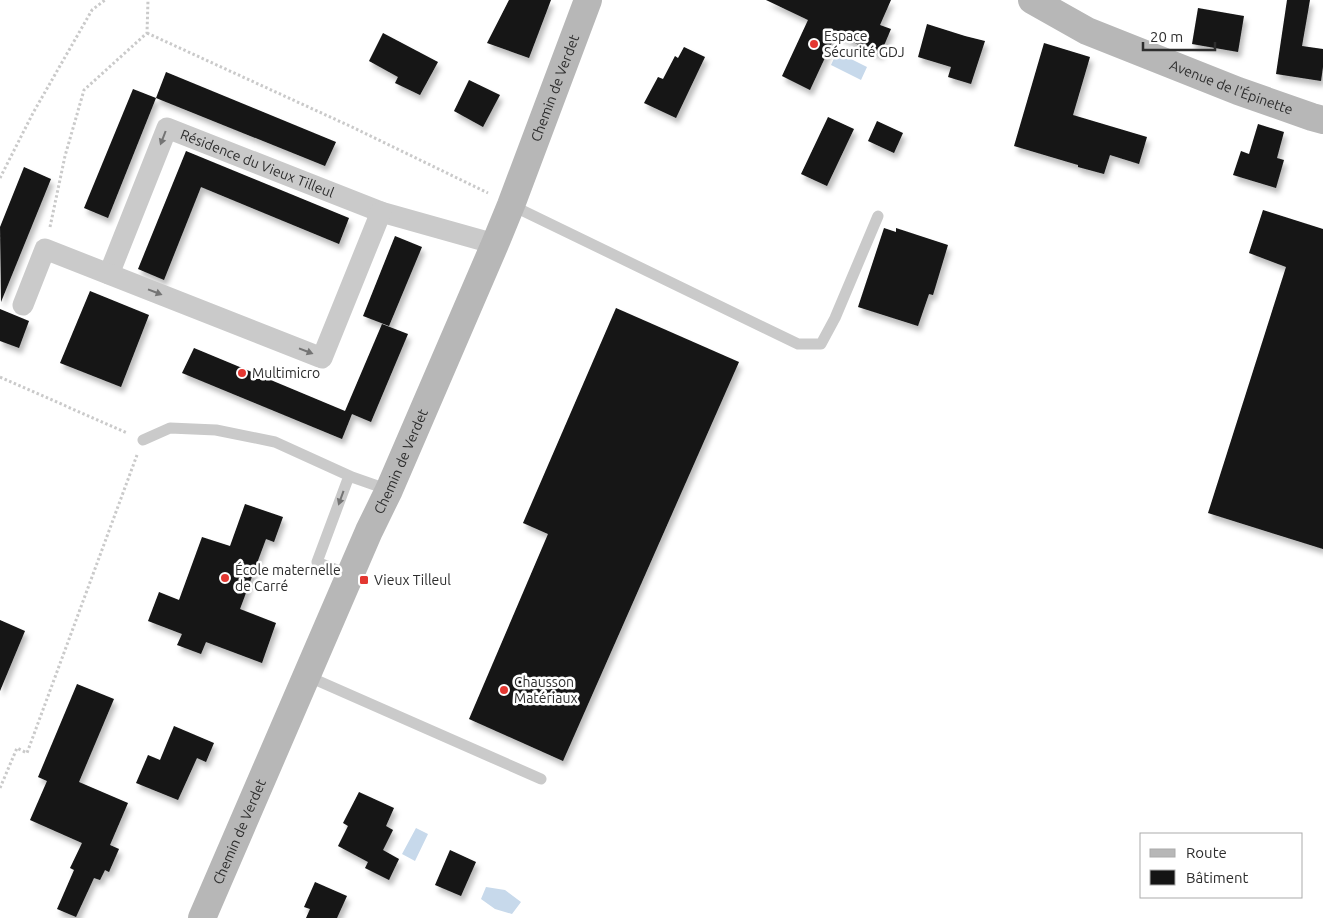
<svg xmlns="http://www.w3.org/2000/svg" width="1323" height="918" font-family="Ubuntu,sans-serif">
  <defs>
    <filter id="shadow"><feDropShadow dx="3" dy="5.5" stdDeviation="2.5" flood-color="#0004"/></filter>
  </defs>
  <rect width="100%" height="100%" fill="#fff"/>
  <path fill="#c7d9eb" d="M837,52l30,15 -6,13 -30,-15z
    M416,828l12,6 -13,27 -13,-7z
    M486,887l19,3 16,12 -9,12 -17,-5 -14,-10z"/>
  <path fill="#141414" filter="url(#shadow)" d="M509,0h42l-22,58 -42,-15z
    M766,0h125l-11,25 11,4 -11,26 -44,-21 -26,56 -28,-14 26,-56z
    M1287,0h23l-8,46 21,3v18l-2,14 -45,-7z
    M1198,8l46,8 -6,36 -46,-8z
    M927,24l38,12 20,5 -14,43 -23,-7 3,-10 -33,-10z
    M383,33l55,29 -18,33 -25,-12 3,-6 -29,-16z
    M1044,43l46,14 -17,58 74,22 -8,27 -29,-9 -6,19 -26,-7v-2l-64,-19z
    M684,47l21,10 -29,61 -32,-15 14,-26 5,2 12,-23 3,2z
    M166,72l170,70 -11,24 -169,-68z
    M469,80l31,15 -17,32 -29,-16z
    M133,89l23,9 -48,120 -24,-10z
    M828,117l26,12 -27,57 -26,-12z
    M877,121l26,12 -9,20 -26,-12z
    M1258,124l26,8 -7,26 7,2 -8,28 -43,-13 8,-24 8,3z
    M186,151l163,67 -10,26 -138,-57 -37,93 -26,-11z
    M24,167l27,12 -50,123 -1,-75z
    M1263,210l60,19v320l-115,-36 78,-246 -37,-14z
    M884,228l12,4v-4l52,17 -15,50 -4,-1 -11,32 -60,-19z
    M395,236l27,11 -33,79 -26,-10z
    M90,291l59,24 -28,72 -61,-24z
    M616,308l123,54 -176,399 -94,-42 79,-185 -25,-11z
    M0,309l29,12 -10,27 -19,-7z
    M382,324l26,10 -37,88 -19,-8 -10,25 -160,-66 12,-25 151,63z
    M245,504l38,13 -9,25 -8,-3 -26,70 36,14 -14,40 -56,-21 -5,12 -24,-9 5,-11 -34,-13 11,-29 20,8 23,-63 28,9z
    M0,620l25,11 -25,60z
    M77,684l37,15 -35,83 49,21 -18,42 9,4 -10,23 -4,-2 -5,10 -6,-2 -18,39 -19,-8 17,-39 -4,-2 12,-25 -52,-23 17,-39 -9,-4z
    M174,726l40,17 -8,19 -9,-4 -19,42 -42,-17 12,-28 12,5z
    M359,792l35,16 -8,18 7,4 -10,20 16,9 -10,21 -24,-12 3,-6 -30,-16 10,-20 -5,-3z
    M450,850l26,12 -15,34 -26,-11z
    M315,882l32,14 -10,22h-31l4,-9 -6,-2z"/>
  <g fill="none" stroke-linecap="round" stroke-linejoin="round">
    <path stroke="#cacaca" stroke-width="3" stroke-dasharray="2.5 2.5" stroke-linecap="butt" d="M147,33l205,94 136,66
      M0,178l33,-65 59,-103 13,-10
      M50,227l15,-71 19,-66 63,-57 1,-33
      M0,377l127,56
      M0,788l17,-40 10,5 110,-298"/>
    <path stroke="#cacaca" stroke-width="11" d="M511,205l287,139h23l14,-26 43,-102
      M143,440l27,-12 46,2 59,12 77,35
      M350,575l-33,-13 32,-86 40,14
      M307,676l234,103"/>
    <g stroke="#cacaca" stroke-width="21">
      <path id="s1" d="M109,274l58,-146 214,84 114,32"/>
      <path d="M23,305l22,-56 277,109 59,-146"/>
    </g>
    <g stroke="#b7b7b7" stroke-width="28">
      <path id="s2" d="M1032,0l55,31 151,60 74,26 11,3"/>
      <path id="s3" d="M202,918l167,-387 20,-41 106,-246 16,-39 77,-205"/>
    </g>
  </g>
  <defs><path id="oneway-solid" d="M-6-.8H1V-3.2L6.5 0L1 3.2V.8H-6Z" transform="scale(1.25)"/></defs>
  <g fill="#747474">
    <use href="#oneway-solid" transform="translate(163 138) rotate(111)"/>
    <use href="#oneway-solid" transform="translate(155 292) rotate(21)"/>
    <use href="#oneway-solid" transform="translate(306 351) rotate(21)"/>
    <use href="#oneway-solid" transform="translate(341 498) rotate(110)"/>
  </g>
  <g fill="#e33731" stroke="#fff" stroke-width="2">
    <circle cx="814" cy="44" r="5"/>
    <circle cx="242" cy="373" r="5"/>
    <circle cx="225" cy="578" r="5"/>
    <rect x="359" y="575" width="10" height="10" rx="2.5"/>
    <circle cx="504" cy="690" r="5"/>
  </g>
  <g text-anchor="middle" stroke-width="5" stroke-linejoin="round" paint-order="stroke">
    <g font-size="14" fill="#2d2d2d" stroke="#fff" text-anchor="start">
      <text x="824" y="41">Espace<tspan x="824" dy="16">Sécurité GDJ</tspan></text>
      <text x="252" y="378">Multimicro</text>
      <text x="235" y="575">École maternelle<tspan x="235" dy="16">de Carré</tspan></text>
      <text x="374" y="585">Vieux Tilleul</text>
      <text x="514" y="687">Chausson<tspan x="514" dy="16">Matériaux</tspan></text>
    </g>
    <g font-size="14" fill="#2d2d2d" stroke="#fff">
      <text dy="5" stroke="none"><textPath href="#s3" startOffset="902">Chemin de Verdet</textPath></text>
      <text dy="5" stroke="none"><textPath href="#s2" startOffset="218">Avenue de l'Épinette</textPath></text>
      <text dy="5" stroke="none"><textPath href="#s1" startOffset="254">Résidence du Vieux Tilleul</textPath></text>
      <text dy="5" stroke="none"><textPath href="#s3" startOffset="498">Chemin de Verdet</textPath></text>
      <text dy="5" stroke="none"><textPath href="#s3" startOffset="94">Chemin de Verdet</textPath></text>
    </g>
  </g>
  <rect x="1140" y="833" width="162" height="65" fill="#ffffff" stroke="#ababab"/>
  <rect x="1150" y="849" width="25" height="8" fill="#b7b7b7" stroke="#ababab"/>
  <text x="1186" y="858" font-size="15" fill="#2d2d2d">Route</text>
  <rect x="1150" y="870" width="25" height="15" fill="#141414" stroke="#ababab"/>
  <text x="1186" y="883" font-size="15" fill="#2d2d2d">Bâtiment</text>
  <path d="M1143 42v8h72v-8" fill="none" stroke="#2d2d2d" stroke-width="2.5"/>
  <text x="1150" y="42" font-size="15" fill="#2d2d2d" stroke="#ffffff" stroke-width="4" paint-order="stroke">20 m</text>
</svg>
